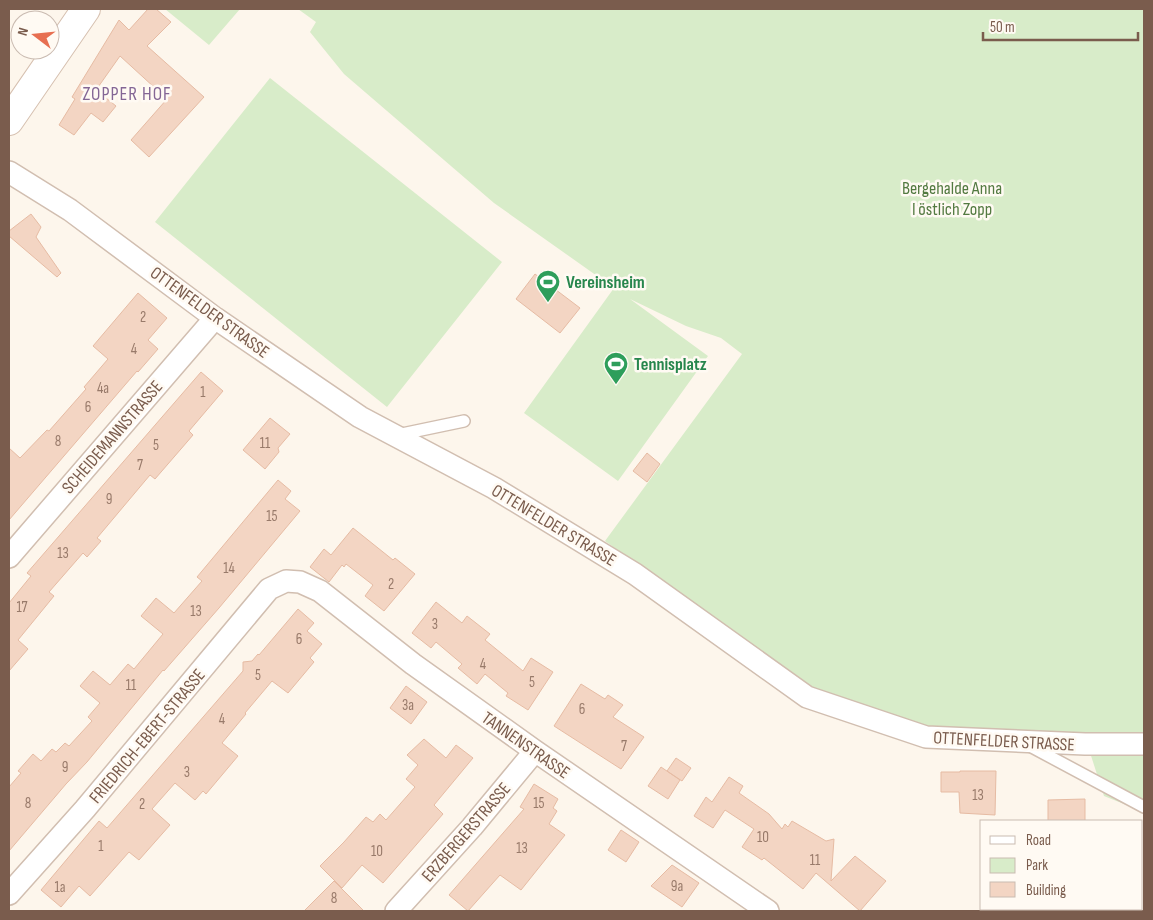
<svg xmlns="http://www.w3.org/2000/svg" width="1153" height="920" font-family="'Sofia Sans Condensed',sans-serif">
  <rect width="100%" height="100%" fill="#fdf6ec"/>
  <path fill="#d8ecc9" d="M165,9h75l-31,36z
    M298,9h846v803l-40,-16 -20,-62 -155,-5 -118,-41 -206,-147 137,-187 -21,-16 -35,-12 -56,-27 78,57 -90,125 -94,-68 90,-125 -120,-85 -150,-129 -34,-42 6,-10z
    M270,78l232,184 -115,145 -232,-185z"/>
  <path fill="#f3d5c3" stroke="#e6bba3" d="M148,9h8l15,13 -24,24 57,51 -55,60 -18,-17 36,-41 -47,-43 -24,34 20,16 -13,16 -12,-9 -17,22 -15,-10 16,-26 -3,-2 47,-77 10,10z
    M31,214l10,13 -5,10 25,36 -4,4 -48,-41v-5z
    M535,274l45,34 -20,25 -44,-34z
    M138,293l29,25 -19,22 10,9 -20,23 -1,-1 -128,149v-72l11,10 27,-28 2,1 37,-42 -2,-2 24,-28 -15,-13z
    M201,372l22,19 -34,40 4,4 -6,7 -32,37 -5,-4 -53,63 4,3 -14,16 -4,-4 -34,39 5,4 -36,44 10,9 -19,22v-68l22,-27 -4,-3z
    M270,418l20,16 -12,14 1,4 -14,17 -22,-19z
    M647,453l13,11 -13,18 -14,-11z
    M278,480l13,11 -6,8 15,12 -81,97 -55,63 -1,-1 -76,92 -21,22 -57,67v-64l12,-14 -3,-2 15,-17 8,7 11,-12 4,3 9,-9 4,3 23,-25 -4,-4 12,-14 -20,-17 13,-15 17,14 18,-21 6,5 29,-35 -22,-18 15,-18 18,15 28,-32 -5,-4z
    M353,528l40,32 2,-2 20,16 -31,37 -19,-15 8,-11 -27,-21 -2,3 -2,-2 -13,17 -19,-15 14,-18 7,6z
    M436,602l26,21 5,-7 23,18 -5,6 38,31 8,-13 22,14 -25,38 -22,-14 2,-3 -23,-19 -8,10 -19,-16 4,-4 -26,-22 -5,6 -19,-15z
    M298,609l16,14 -7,8 15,13 -12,14 4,4 -26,31 -16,-12 -27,32 1,1 -24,29 16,13 -32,38 -3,-3 -8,9 -20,-17 -23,26 18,16 -31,35 -10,-8 -39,44 -11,-10 -18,21 -20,-17 58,-69 8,7 136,-157v-9l9,-1 6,-7 1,1z
    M581,684l24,15 3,-4 15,10 -10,12 31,20 -23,32 -67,-43z
    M406,686l21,16 -16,22 -21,-16z
    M424,739l22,19 10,-13 17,13 -39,47 9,9 -60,69 -21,-18 -20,23 -22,-22 24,-24 22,-25 7,5 7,-8 6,6 29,-33 -9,-8 12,-14 -11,-10z
    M676,758l15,10 -9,13 -15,-10z
    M661,767l19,13 -12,19 -20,-13z
    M960,771h36l-1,44 -35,-2 -1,-21h-18v-20h19z
    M729,777l14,9 -4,7 30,21 13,15 3,-5 3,3 4,-6 34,20 8,-2 -3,42 24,-25 31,25 -26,30 -44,-38 -13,16 -39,-31 -2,2 -20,-13 12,-18 -29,-19 -12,18 -19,-12 12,-19 6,5z
    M534,784l24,15 -5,9 4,3 -8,13 16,11 -44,55 -21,-15 -32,36 -19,-16 75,-86 -4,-2z
    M1085,799v22h-37v-21z
    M621,830l18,12 -13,20 -18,-12z
    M672,865l27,18 -17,24 -31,-21z
    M334,881l30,30h-60z"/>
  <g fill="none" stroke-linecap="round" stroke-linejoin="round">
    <defs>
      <path id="service" d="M397,435l67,-14
        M1030,746l114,61"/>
      <path id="minor" d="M9,172l61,38 145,108 145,99 134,71 141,86 172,123 119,40 159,7h59
        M9,557l206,-239
        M9,894l76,-85 184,-220 17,-8 14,1 20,9 93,73 122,87 233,160
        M396,911l76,-84 63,-76"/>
      <path id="secondary" d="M9,121l77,-112"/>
    </defs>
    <use href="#service" stroke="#d1beb0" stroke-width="14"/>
    <use href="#minor" stroke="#d1beb0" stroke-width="24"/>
    <use href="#secondary" stroke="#d6c0b0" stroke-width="30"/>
    <use href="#service" stroke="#fff" stroke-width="11"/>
    <use href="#minor" stroke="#fff" stroke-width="21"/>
    <use href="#secondary" stroke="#fff" stroke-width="28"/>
  </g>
  <defs>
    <symbol id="stadium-pin" viewBox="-11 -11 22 30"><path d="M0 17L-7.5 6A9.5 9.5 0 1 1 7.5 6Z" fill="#2e9e5b" stroke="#fffaf3"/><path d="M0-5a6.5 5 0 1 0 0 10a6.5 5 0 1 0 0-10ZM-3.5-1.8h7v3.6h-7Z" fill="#fff"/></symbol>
  </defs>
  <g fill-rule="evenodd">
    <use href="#stadium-pin" x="534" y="268" width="28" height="38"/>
    <use href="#stadium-pin" x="602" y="350" width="28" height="38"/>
  </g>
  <g text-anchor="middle" stroke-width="5" stroke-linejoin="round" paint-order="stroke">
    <g font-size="15" fill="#987a6a">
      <text x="143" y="322">2</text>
      <text x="134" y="354">4</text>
      <text x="103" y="393">4a</text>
      <text x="203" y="397">1</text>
      <text x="88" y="412">6</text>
      <text x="58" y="446">8</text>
      <text x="265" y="448">11</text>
      <text x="156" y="450">5</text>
      <text x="140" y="470">7</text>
      <text x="109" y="504">9</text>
      <text x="272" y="521">15</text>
      <text x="63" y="558">13</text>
      <text x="229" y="573">14</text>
      <text x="391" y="589">2</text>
      <text x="22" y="612">17</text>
      <text x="196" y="616">13</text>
      <text x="435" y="629">3</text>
      <text x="299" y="644">6</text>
      <text x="483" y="669">4</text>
      <text x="258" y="680">5</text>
      <text x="532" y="687">5</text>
      <text x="131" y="690">11</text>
      <text x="408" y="710">3a</text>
      <text x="582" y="714">6</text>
      <text x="222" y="724">4</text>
      <text x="624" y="751">7</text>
      <text x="65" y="772">9</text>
      <text x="187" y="777">3</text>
      <text x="978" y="800">13</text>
      <text x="28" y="808">8</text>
      <text x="539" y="808">15</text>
      <text x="142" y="809">2</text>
      <text x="763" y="842">10</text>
      <text x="101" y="851">1</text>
      <text x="522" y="853">13</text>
      <text x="377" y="856">10</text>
      <text x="815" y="865">11</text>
      <text x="677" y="891">9a</text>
      <text x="60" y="892">1a</text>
      <text x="334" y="903">8</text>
    </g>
    <g font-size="18" fill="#537a41" stroke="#fffaf3">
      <text x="952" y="194">Bergehalde Anna<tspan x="952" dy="21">I östlich Zopp</tspan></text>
    </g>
    <g font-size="18" font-weight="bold" fill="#27864d" stroke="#fffaf3" text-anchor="start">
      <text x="566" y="288">Vereinsheim</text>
      <text x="634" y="370">Tennisplatz</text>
    </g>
    <g font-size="18" fill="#7a5c4d" stroke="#fffaf3">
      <text transform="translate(210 312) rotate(36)" y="6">OTTENFELDER STRASSE</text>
      <text transform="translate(112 437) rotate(-49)" y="6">SCHEIDEMANNSTRASSE</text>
      <text transform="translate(554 525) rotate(31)" y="6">OTTENFELDER STRASSE</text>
      <text transform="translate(147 736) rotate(-50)" y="6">FRIEDRICH-EBERT-STRASSE</text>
      <text transform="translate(1004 741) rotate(3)" y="6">OTTENFELDER STRASSE</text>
      <text transform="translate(526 745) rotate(35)" y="6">TANNENSTRASSE</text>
      <text transform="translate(466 832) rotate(-49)" y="6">ERZBERGERSTRASSE</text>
    </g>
    <g font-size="19" letter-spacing="1" fill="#846695" stroke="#fffaf3">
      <text x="127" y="100">ZOPPER HOF</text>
    </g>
  </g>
  <rect width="1153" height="920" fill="none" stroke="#7a5c4d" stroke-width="20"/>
  <rect x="980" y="820" width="162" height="90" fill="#fffaf3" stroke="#cabbb1"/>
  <rect x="990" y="836" width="25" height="8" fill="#ffffff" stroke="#cabbb1"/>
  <text x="1026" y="845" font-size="15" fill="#7a5c4d">Road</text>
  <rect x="990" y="858" width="25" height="15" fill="#d8ecc9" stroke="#cabbb1"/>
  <text x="1026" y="870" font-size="15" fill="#7a5c4d">Park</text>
  <rect x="990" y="882" width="25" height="15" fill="#f3d5c3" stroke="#cabbb1"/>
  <text x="1026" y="895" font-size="15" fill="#7a5c4d">Building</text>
  <g transform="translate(35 35) rotate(286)"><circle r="24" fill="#fffaf3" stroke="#cabbb1"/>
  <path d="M0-4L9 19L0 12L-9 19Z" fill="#e76f51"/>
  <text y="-8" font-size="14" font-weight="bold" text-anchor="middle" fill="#7a5c4d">N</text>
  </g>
  <path d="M983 32v8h155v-8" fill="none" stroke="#7a5c4d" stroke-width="2.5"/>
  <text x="990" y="32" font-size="15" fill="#7a5c4d" stroke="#fffaf3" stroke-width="4" paint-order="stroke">50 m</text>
</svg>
